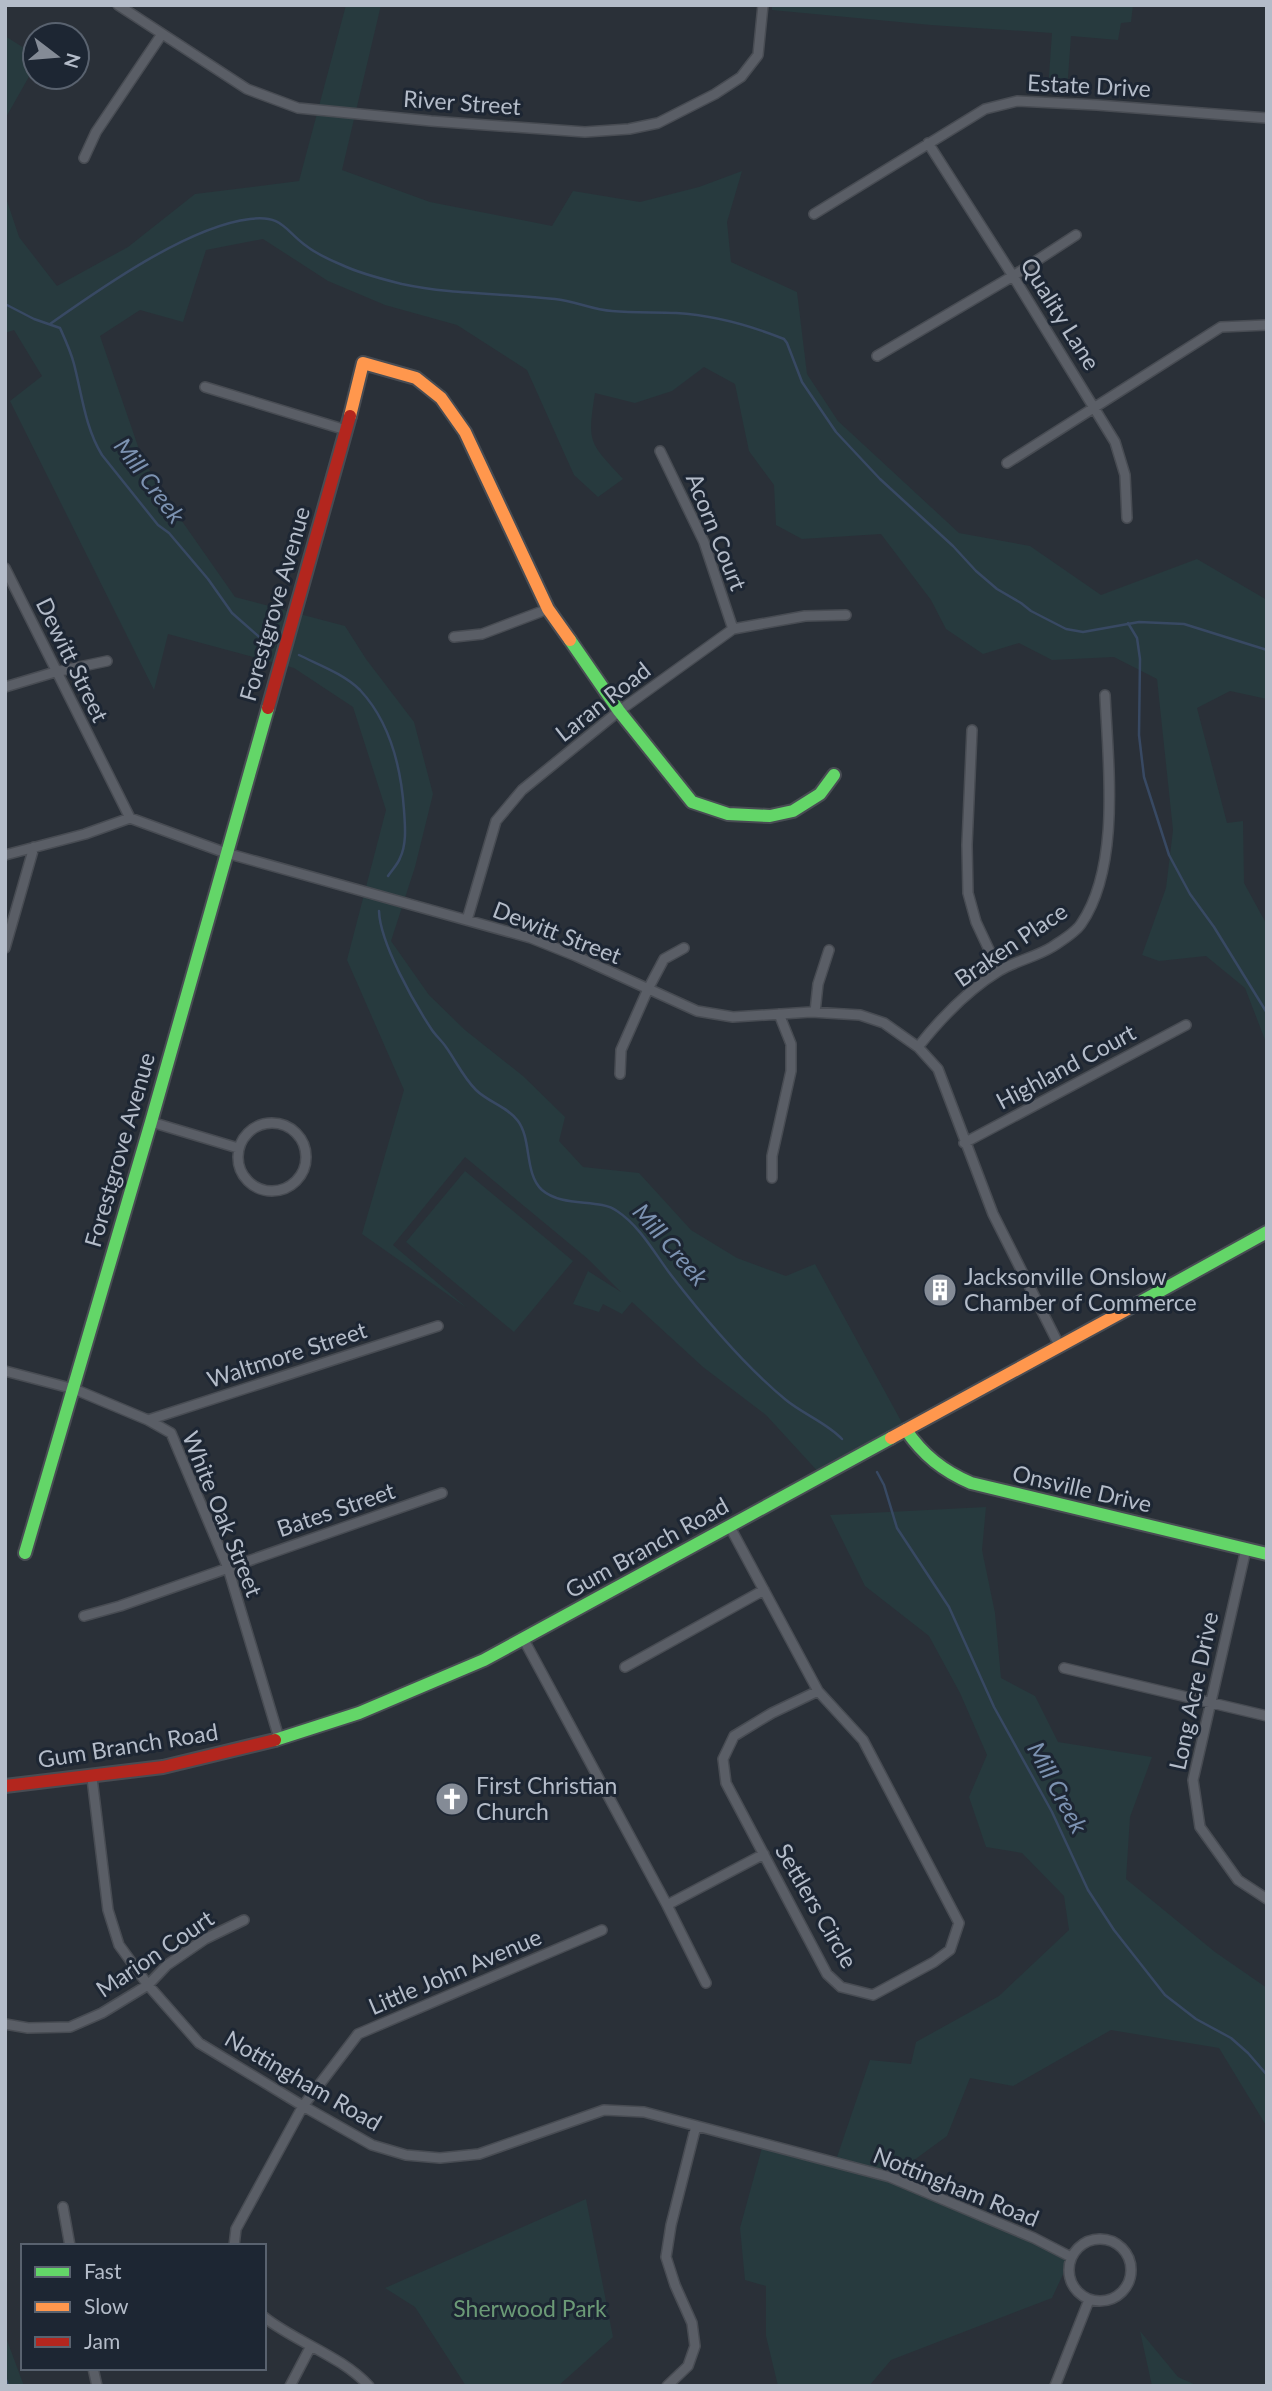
<svg xmlns="http://www.w3.org/2000/svg" width="1272" height="2391" font-family="Lato,sans-serif">
  <rect width="100%" height="100%" fill="#2a3038"/>
  <path fill="#273a3e" d="M346,5h35l-39,165 88,32 122,24 21,-35 67,11 59,-15 43,-16 -15,51 4,40 66,30 10,82 31,47 121,112 71,13 71,49 96,-36 70,41v99l-37,-8 -33,17 30,115 16,-2 1,62 23,42v120l-22,-57 -39,-32 -47,5 -17,-6 24,-67 7,-58 -16,-151 -43,-22 -62,3 -33,-17 -36,11 -37,-25 -15,-29 -50,-66 -79,5 -26,-14 -2,-40 -25,-34 -14,-67 -31,-17 -32,24 -37,12 -40,-10c-8,51 -6,49 28,86l-25,18 -24,-22 -47,-105 -70,-45 -72,-20 -57,-24 -65,-42 -57,11 -23,72 -43,-12 -40,26 42,122 35,56 58,83 110,29 21,33 48,63 19,72 -18,73 -24,74 38,54 36,35 58,46 42,41 -6,24 24,26 56,6 52,57 46,28 49,18 29,-12 91,166 -84,46 -56,-61 -63,-48 -71,-65 -10,12 -19,-10 -4,8 -26,-8 15,-33 33,21 -33,-33 -123,-102 -72,88 74,63 -105,-74 42,-144 -57,-130 39,-150 -33,-103 -59,-39 -126,-34 -14,56 -144,-289 32,-25 -28,-46 -9,3v-138l14,42 38,49 71,-39 67,-53 104,-13z
    M772,5h361l-2,17 -10,1 -3,17 -47,-4 -4,55 -19,-1 4,-57 -121,-8 -159,-15z
    M5,36l30,19v11l-30,53z
    M465,1171l108,90 -59,71 -108,-90z
    M986,1507l-4,43 13,63 6,65 34,18 23,46 94,15 -22,60 -4,62 89,73 52,36v139l-48,-79 -108,-18 -98,56 -43,-8 -23,58 -56,41 180,80 -19,41 -161,62 -22,26h-91l-12,-50v-50l-21,-6 -5,-52 23,-84 72,19 35,-103 41,4 5,-22 83,-46 70,-66 -5,-34 -42,-43 -36,-6 -17,-50 18,-42 -27,-62 -31,-57 -64,-50 -35,-71z
    M586,2199l27,138 -55,49h-92l-51,-79 -30,-19z
    M1140,2331l38,46 20,9h-46z
    M5,2335l19,51h-19z"/>
  <g fill="none" stroke-linecap="round" stroke-linejoin="round">
    <path stroke="#384963" stroke-width="2.5" d="M5,304l29,15 26,9c5,11 11,24 14,36 8,31 11,63 28,91l56,70 11,8 39,46 24,34 33,29
      M50,324c51,-36 139,-98 200,-105 32,-4 34,10 55,26 10,8 25,15 37,20 19,9 40,14 60,19 50,11 103,9 153,15 20,2 38,11 57,12 22,2 43,1 64,2 37,2 73,12 108,26l3,4 15,39 34,50 44,47 73,67 23,25 21,18 24,14 10,8 35,18 17,3 56,-10 45,2 83,26
      M1128,623l9,15 3,21 -1,76 5,42 25,78 21,39 24,33 53,86
      M299,655c20,10 45,19 61,35 30,32 41,77 44,120 1,15 3,34 -4,48 -2,6 -8,12 -12,18
      M379,911c1,32 35,92 53,119 4,6 10,11 14,17 10,14 17,30 30,43 12,12 32,17 42,31 14,19 6,52 24,69 21,18 57,8 75,21 23,15 38,43 54,64 31,40 76,93 115,125 17,14 41,23 56,39
      M877,1472l7,13 13,43 52,79 45,100 58,105 36,78 26,40 51,65 31,24 35,19 17,15 19,22
      M5,2377l3,9"/>
    <defs>
      <path id="street" d="M118,5l129,84 51,19 133,13 154,11 44,-3 29,-6 57,-29 26,-17 17,-22 5,-50
        M928,143l85,133 102,166 10,33 2,43
        M84,158l12,-26 66,-98
        M814,214l171,-105 32,-8 80,4 170,13
        M877,356l136,-80 63,-41
        M205,387l141,43
        M660,451l44,91 29,87
        M1007,463l214,-136 46,-2
        M5,568l125,250 96,35 305,85 45,18 121,55 36,6 78,-5 49,3 24,8 34,24 20,22 55,145 66,131
        M454,637l28,-3 66,-25
        M5,687l50,-15 52,-11
        M972,730l-5,115 1,48 8,29 23,49
        M5,855l80,-21 45,-16
        M467,920l29,-99 26,-31 97,-79 114,-82 72,-13 41,-1
        M5,948l29,-101
        M815,1012l3,-28 11,-34
        M918,1047c22,-28 50,-57 81,-76 16,-10 37,-14 53,-24 9,-6 23,-14 29,-23 40,-58 27,-161 24,-229
        M620,1074l1,-24 27,-61 16,-30 20,-11
        M151,1122l87,26
        M238 1157a34 34 0 1 1 68 0a34 34 0 1 1-68 0Z
        M964,1143l222,-118
        M772,1178v-22l19,-85v-27l-12,-30
        M5,1371l69,18 74,31 23,13 57,135 51,170
        M148,1420l290,-94
        M730,1527l88,164 45,49 96,183 -9,27 -16,12 -61,33 -32,-8 -14,-13 -101,-191 -3,-24 11,-23 38,-23 46,-22
        M1246,1549l-53,231 7,47 38,53 29,19
        M84,1616l36,-10 322,-113
        M524,1640l143,265 39,78
        M625,1667l139,-77
        M1064,1668l203,48
        M92,1778l16,132 11,35 29,40 51,58 104,63 69,39 34,10 34,3 39,-4 125,-44 40,2 246,65 144,61 37,19
        M667,1905l97,-51
        M5,2024l23,4 42,-1 32,-14 46,-28 19,-20 38,-26 39,-19
        M63,2207l7,39
        M1069 2270a31 31 0 1 1 62 0a31 31 0 1 1-62 0Z
        M234,2246l2,-17 67,-123 55,-72 244,-104
        M264,2317c33,26 76,38 105,69
        M93,2368l4,18
        M290,2386l21,-40
        M667,2386l21,-20 7,-20 -3,-23 -17,-38 -9,-28 5,-32 25,-99
        M1055,2386l34,-86"/>
      <path id="fast" d="M570,640l49,71 73,91 36,12 42,2 23,-5 27,-17 14,-19
        M1135,1305l132,-73
        M906,1430c17,25 37,41 65,53l296,71
        M25,1553l126,-431 117,-414
        M275,1740l84,-27 125,-53 407,-222"/>
      <path id="slow" d="M350,416l13,-53 53,15 25,20 24,34 83,177 22,31
        M891,1438l244,-133"/>
      <path id="jam" d="M268,708l82,-292
        M5,1786l158,-19 112,-27"/>
    </defs>
    <use href="#street" stroke="#484c53" stroke-width="12"/>
    <use href="#fast" stroke="#484c53" stroke-width="16"/>
    <use href="#slow" stroke="#484c53" stroke-width="16"/>
    <use href="#jam" stroke="#484c53" stroke-width="16"/>
    <use href="#street" stroke="#5a5e66" stroke-width="9"/>
    <use href="#fast" stroke="#63d668" stroke-width="12"/>
    <use href="#slow" stroke="#ff974d" stroke-width="12"/>
    <use href="#jam" stroke="#b3261e" stroke-width="12"/>
  </g>
  <defs>
    <symbol id="building-disc" viewBox="-11 -11 22 22"><circle r="9.5" fill="#848b96" stroke="#1d2633"/><path d="M-4-6H4V6H1V3H-1V6H-4ZM-2.5-4.3h1.7v1.8h-1.7ZM.8-4.3h1.7v1.8H.8ZM-2.5-1h1.7V.8h-1.7ZM.8-1h1.7V.8H.8Z" fill="#fff"/></symbol>
    <symbol id="church-disc" viewBox="-11 -11 22 22"><circle r="9.5" fill="#848b96" stroke="#1d2633"/><path d="M-1.2-6h2.4v3.5h3.3v2.4h-3.3V6h-2.4V-.1h-3.3v-2.4h3.3Z" fill="#fff"/></symbol>
  </defs>
  <g fill-rule="evenodd">
    <use href="#building-disc" x="921" y="1271" width="38" height="38"/>
    <use href="#church-disc" x="433" y="1780" width="38" height="38"/>
  </g>
  <g text-anchor="middle" stroke-width="6" stroke-linejoin="round" paint-order="stroke">
    <g font-size="23" fill="#b4bcc9" stroke="#1d2633">
      <text transform="translate(1089 86) rotate(3)" y="8">Estate Drive</text>
      <text transform="translate(462 103) rotate(4)" y="8">River Street</text>
      <text transform="translate(1060 314) rotate(58)" y="8">Quality Lane</text>
      <text transform="translate(716 532) rotate(68)" y="8">Acorn Court</text>
      <text transform="translate(275 604) rotate(-74)" y="8">Forestgrove Avenue</text>
      <text transform="translate(72 660) rotate(64)" y="8">Dewitt Street</text>
      <text transform="translate(603 702) rotate(-38)" y="8">Laran Road</text>
      <text transform="translate(557 933) rotate(21)" y="8">Dewitt Street</text>
      <text transform="translate(1011 945) rotate(-34)" y="8">Braken Place</text>
      <text transform="translate(1066 1067) rotate(-28)" y="8">Highland Court</text>
      <text transform="translate(120 1150) rotate(-74)" y="8">Forestgrove Avenue</text>
      <text transform="translate(287 1355) rotate(-18)" y="8">Waltmore Street</text>
      <text transform="translate(1082 1489) rotate(13)" y="8">Onsville Drive</text>
      <text transform="translate(336 1510) rotate(-19)" y="8">Bates Street</text>
      <text transform="translate(222 1514) rotate(68)" y="8">White Oak Street</text>
      <text transform="translate(647 1548) rotate(-29)" y="8">Gum Branch Road</text>
      <text transform="translate(1194 1691) rotate(-78)" y="8">Long Acre Drive</text>
      <text transform="translate(128 1746) rotate(-9)" y="8">Gum Branch Road</text>
      <text transform="translate(816 1906) rotate(60)" y="8">Settlers Circle</text>
      <text transform="translate(155 1954) rotate(-34)" y="8">Marion Court</text>
      <text transform="translate(455 1972) rotate(-23)" y="8">Little John Avenue</text>
      <text transform="translate(303 2081) rotate(30)" y="8">Nottingham Road</text>
      <text transform="translate(956 2187) rotate(22)" y="8">Nottingham Road</text>
    </g>
    <g font-size="23" fill="#b4bcc9" stroke="#1d2633" text-anchor="start">
      <text x="964" y="1285">Jacksonville Onslow<tspan x="964" dy="26">Chamber of Commerce</tspan></text>
      <text x="476" y="1794">First Christian<tspan x="476" dy="26">Church</tspan></text>
    </g>
    <g font-size="23" fill="#6b9a76" stroke="#1d2633">
      <text x="530" y="2317">Sherwood Park</text>
    </g>
    <g font-size="24" font-style="italic" fill="#7c92b1" stroke="#1d2633">
      <text transform="translate(149 481) rotate(53)" y="8">Mill Creek</text>
      <text transform="translate(670 1245) rotate(49)" y="8">Mill Creek</text>
      <text transform="translate(1057 1788) rotate(62)" y="8">Mill Creek</text>
    </g>
  </g>
  <rect width="1272" height="2391" fill="none" stroke="#b4bcc9" stroke-width="14"/>
  <rect x="21" y="2244" width="245" height="126" fill="#1d2633" stroke="#59626f" stroke-width="2"/>
  <rect x="35" y="2267" width="35" height="10" fill="#63d668" stroke="#59626f" stroke-width="2"/>
  <text x="84" y="2279" font-size="21" fill="#b4bcc9">Fast</text>
  <rect x="35" y="2302" width="35" height="10" fill="#ff974d" stroke="#59626f" stroke-width="2"/>
  <text x="84" y="2314" font-size="21" fill="#b4bcc9">Slow</text>
  <rect x="35" y="2337" width="35" height="10" fill="#b3261e" stroke="#59626f" stroke-width="2"/>
  <text x="84" y="2349" font-size="21" fill="#b4bcc9">Jam</text>
  <g transform="translate(56 56) rotate(106)"><circle r="33" fill="#1d2633" stroke="#59626f" stroke-width="2"/>
  <path d="M0-5L12 26L0 18L-12 26Z" fill="#848b96"/>
  <text y="-10" font-size="19" font-weight="bold" text-anchor="middle" fill="#b4bcc9">N</text>
  </g>
</svg>
